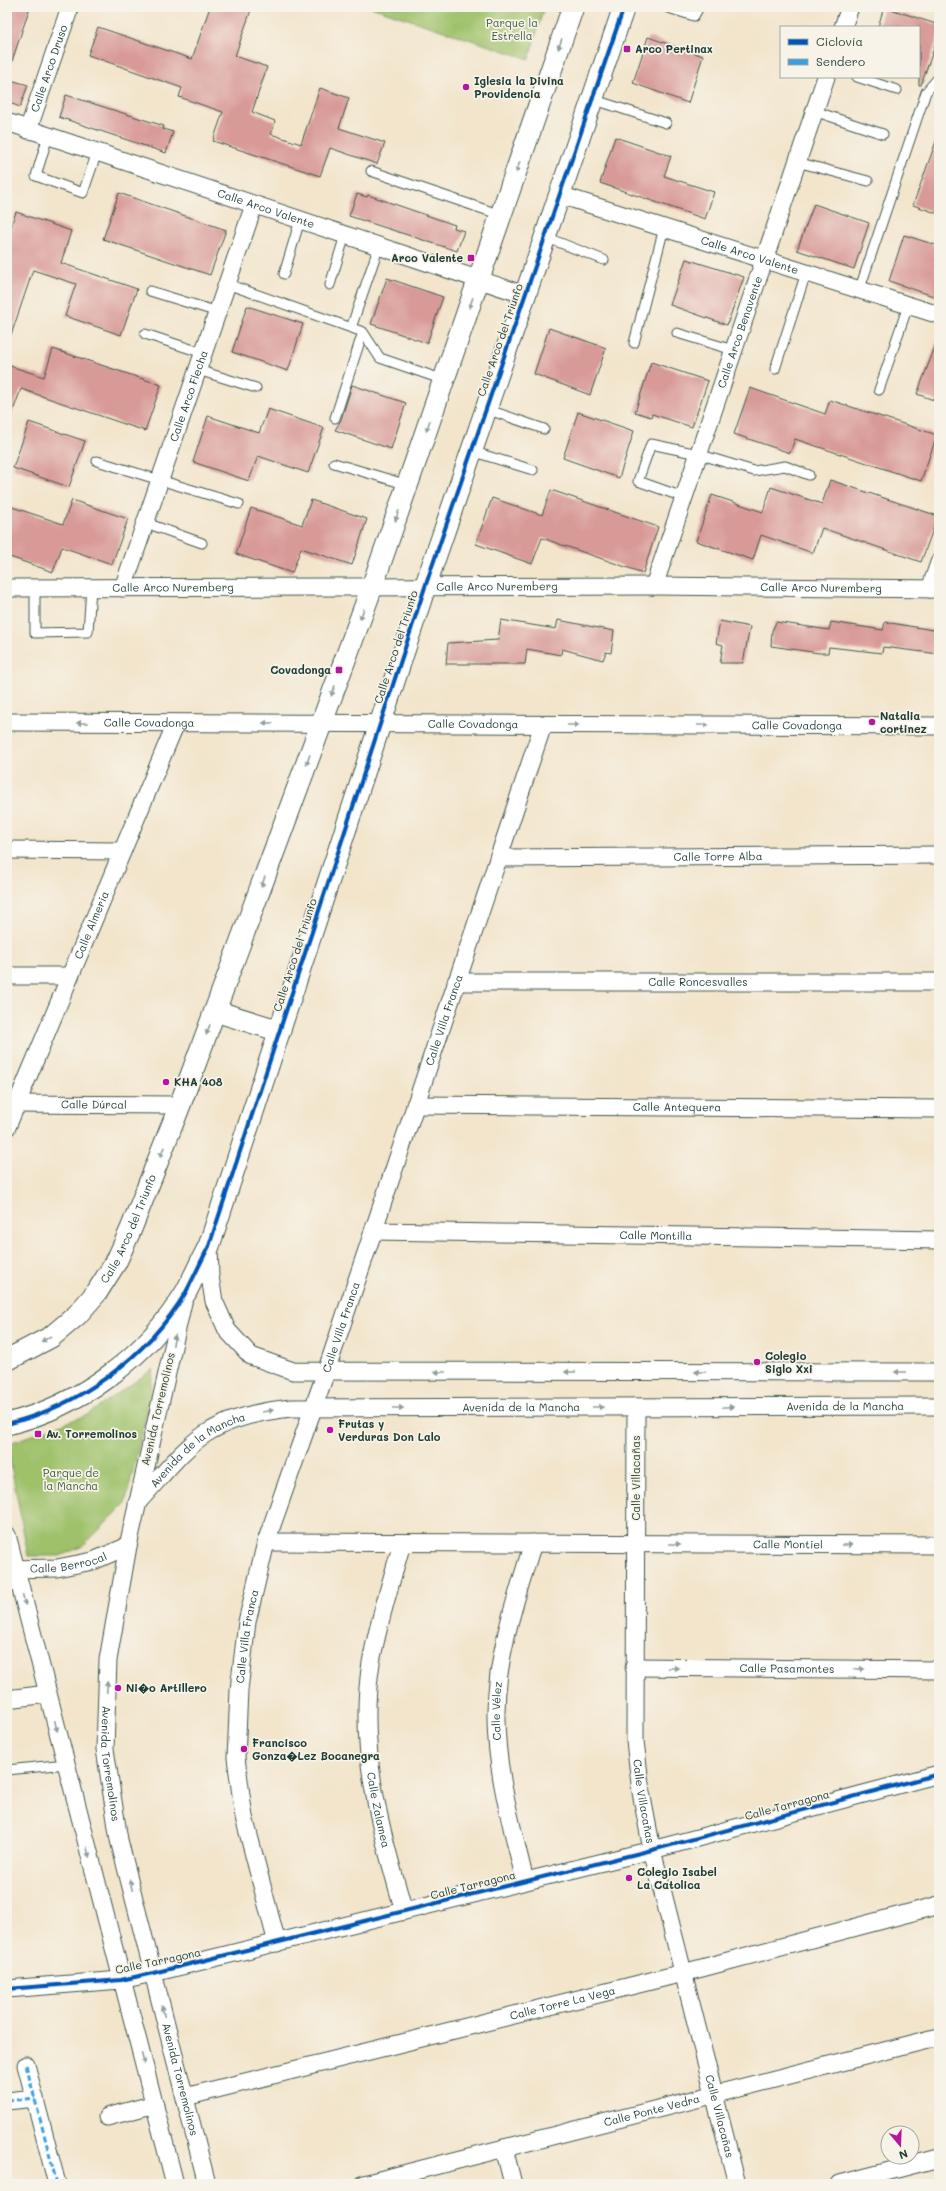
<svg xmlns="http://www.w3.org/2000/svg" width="946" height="2191" font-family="Mali,sans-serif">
  <rect width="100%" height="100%" fill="#f7f3e8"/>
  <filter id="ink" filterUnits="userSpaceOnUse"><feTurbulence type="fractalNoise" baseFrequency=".025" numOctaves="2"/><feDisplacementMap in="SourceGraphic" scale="8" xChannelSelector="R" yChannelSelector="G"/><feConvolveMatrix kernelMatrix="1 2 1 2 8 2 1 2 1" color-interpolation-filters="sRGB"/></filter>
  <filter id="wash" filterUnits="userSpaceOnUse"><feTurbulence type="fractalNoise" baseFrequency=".012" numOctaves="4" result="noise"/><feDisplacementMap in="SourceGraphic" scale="16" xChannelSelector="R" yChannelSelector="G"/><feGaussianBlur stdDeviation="0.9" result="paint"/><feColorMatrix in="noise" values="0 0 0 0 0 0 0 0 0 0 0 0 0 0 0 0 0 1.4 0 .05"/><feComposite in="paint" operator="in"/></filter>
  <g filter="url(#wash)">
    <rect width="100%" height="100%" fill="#f2e5cc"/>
    <path fill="#9fc16a" stroke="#5f7f4f" d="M371,7h173l-15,52z
      M153,1369l-3,29 -25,106 -42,42 -23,10h-32l-21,-112 80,-29z"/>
    <g id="blocks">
      <path fill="#d89a97" d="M7,7h23l-20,60h-3z
        M210,7h42l-17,49 32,11 -15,45 23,9 -4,13 30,10 19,-56 29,10 -10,30 46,15 -8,21 -47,-16 -10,28 -107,-35 10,-29 -44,-15 3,-9 -94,-33 10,-28 94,32z
        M884,7l55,18v9l-18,51h-2v-58h-41z
        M648,37l55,19 -15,47 -55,-20z
        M7,79l21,6 -8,22 -13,-5z
        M66,95l98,31 -1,3 10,3 -7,21 -107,-36z
        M938,136h1v78l-26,-9z
        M615,137l56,19 -7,20 50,16 -9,27 -105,-36z
        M119,193l107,37 -16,45 -107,-36z
        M357,194l10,3 1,-2 87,30 -1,3 10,3 -7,20 -108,-35z
        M814,204l55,19 -15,46 -57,-19z
        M16,212l55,19 -10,32 76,26 -16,46 -56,-19 11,-32 -43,-14 -23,68h-3v-100z
        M904,235l35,11v52l-50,-17z
        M686,259l58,18 -17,48 -57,-20z
        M387,278l56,19 -16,46 -56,-19z
        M247,306l56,18 -15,47 -56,-19z
        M549,328l57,20 -16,47 -56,-21z
        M938,339h1v63l-22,-8z
        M53,349l108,36 -16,46 -124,-42 -12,33h-2v-57l37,12z
        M651,362l57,19 -16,46 -40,-13 -1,3 -16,-5z
        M352,385l54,18 -15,46 -56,-19 6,-10z
        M750,388l75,26 5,-14 107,35 -16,46 -126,-42 -5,14 -56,-19z
        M268,409l56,19 -16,45 -50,-17 -9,25 -56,-19 15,-46 51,17z
        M578,412l56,19 -15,47 -56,-20z
        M29,422l56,19 -16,46 -56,-19z
        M830,480l108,36 -17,46 -99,-34 -9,25 -52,-18 -8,25 -57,-19 16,-46 51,17 8,-25 51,17z
        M551,490l107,37 -15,46 -101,-35 -10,26 -56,-20 16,-46 50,17z
        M72,500l56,19 -16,45 -50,-17 -9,25 -46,-16v-34l5,-15 51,17z
        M311,500l56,19 -15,46 -51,-17 -9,25 -56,-19 15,-46 51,17z
        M501,620l55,9 2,-9 56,11 -3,22 -5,-1 -3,8 -41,-11 -1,6 -34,-6 -2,15h-79l2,-21 50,-3z
        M720,621l30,6 -7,36h-23l3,-18 -7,-2z
        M776,622l53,8 2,-8 52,8 2,-8 54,9v23l-56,-7 -1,6 -53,-6 -1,6h-9l-48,-7 1,-15z"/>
    </g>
  </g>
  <g filter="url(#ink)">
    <use href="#blocks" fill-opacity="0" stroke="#3f564b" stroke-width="1"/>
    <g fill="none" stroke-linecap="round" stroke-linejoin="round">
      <defs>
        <path id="service" d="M665,7l29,9 5,-9
          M857,77l40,13
          M592,99l74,24
          M814,111l69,23
          M48,136l-12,40 47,17 14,-41
          M797,162l71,19
          M371,171l130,44
          M545,237l59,23
          M284,274l16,-54
          M227,284l136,48 17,26 64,22
          M330,285l15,-50
          M150,291l68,21
          M859,291l67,-199 13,-15
          M351,328l28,-82
          M677,333l56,17
          M145,334l58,19
          M634,343l30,-115
          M775,369l31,-96
          M198,370l58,18
          M879,390l29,-84
          M486,409l58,20
          M335,418l28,-86
          M471,451l62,19
          M97,461l142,43
          M334,463l74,22
          M683,497l-45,-16 13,-37 47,10 56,17 31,-5 24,9
          M146,523l56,20
          M35,588v45l53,-1 3,-44
          M7,1770l59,-6"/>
        <g id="minor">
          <path d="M843,27l7,-20"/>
          <path id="s1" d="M7,122l518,173"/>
          <path id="s2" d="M28,130l42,-123"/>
          <path id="s3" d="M560,195l379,120"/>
          <path id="s4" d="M654,586l172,-509"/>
          <path id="s5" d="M7,588l647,-2 285,3"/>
          <path id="s6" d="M123,588l131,-383"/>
          <path d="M930,589l9,-26"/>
          <path id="s7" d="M7,722l932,4"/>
          <path d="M7,850l114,1"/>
          <path id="s8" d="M498,858l441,-3"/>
          <path d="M7,976h62"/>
          <path id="s9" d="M456,982h483"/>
          <path id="s10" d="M7,1104l173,1"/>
          <path id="s11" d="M415,1105l524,4"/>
          <path id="s12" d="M7,1127l169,-404"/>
          <path id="s13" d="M373,1231l566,9"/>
          <path d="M209,1246l1,31 4,24 13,29 24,26 42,15 646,1"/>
          <path id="s14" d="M184,1298l-56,248 -20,114 -3,89 14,91 88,344"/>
          <path id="s15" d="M636,1407l-1,334 6,51 11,58 85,334"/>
          <path id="s16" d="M137,1503c22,-23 47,-58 75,-73 24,-14 52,-19 79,-22l648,-2"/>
          <path d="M7,1535l168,649"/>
          <path id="s17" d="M266,1542l673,3"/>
          <path id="s18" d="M402,1543c-11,40 -24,79 -31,120 -14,85 10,168 33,248"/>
          <path id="s19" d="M7,1569l50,-1 36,-7 35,-15"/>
          <path id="s20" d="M634,1667l305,3"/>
          <path d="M7,1699l41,-5"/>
          <path id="s21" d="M525,1881c-13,-55 -30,-112 -29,-170 1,-58 20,-113 37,-168"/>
          <path id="s22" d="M277,1943l-33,-126 -8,-59 3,-68 8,-68 19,-80 60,-170 217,-647"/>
          <path d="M7,1989l114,-9 32,-7 499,-123 287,-76"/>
          <path d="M26,2065l31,119"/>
          <path id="s23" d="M185,2097l498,-124 256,-68"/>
          <path d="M7,2101l28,-3"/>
          <path d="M107,2117l48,-13"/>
          <path d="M504,2148l9,36"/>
          <path id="s24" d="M364,2184l575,-147"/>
          <path d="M840,2184l99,-26"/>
        </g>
        <g id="tertiary">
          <path d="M215,1011l65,20"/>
          <path id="s25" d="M7,1360l44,-23 26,-22 20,-23 19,-30 15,-33 49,-124 192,-518 201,-580"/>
          <path d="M7,1424c73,-18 140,-67 179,-132 8,-15 15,-31 23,-46l216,-659 199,-580"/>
        </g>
      </defs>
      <use href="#service" stroke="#3f564b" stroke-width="11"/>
      <use href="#minor" stroke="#3f564b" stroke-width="19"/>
      <use href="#tertiary" stroke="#3f564b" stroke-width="23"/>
      <use href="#service" stroke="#fff" stroke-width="9"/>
      <use href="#minor" stroke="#fff" stroke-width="17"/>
      <use href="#tertiary" stroke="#fff" stroke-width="21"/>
      <path stroke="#3c9ee2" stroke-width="3" stroke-dasharray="6 3" stroke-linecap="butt" d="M26,2065l31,119
        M7,2101l28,-3"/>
      <defs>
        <path id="cycleway" d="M7,1424c73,-18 140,-67 179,-132 8,-15 15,-31 23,-46l216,-659 199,-580
          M7,1989l114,-9 32,-7 499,-123 287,-76"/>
      </defs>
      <use href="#cycleway" stroke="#f7f3e8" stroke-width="6"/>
      <use href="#cycleway" stroke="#0057b8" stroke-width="4"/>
    </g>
    <defs><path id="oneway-solid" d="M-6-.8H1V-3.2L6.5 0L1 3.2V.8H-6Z"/></defs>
    <g fill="#8f9e9a">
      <use href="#oneway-solid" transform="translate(560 44) rotate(109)"/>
      <use href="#oneway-solid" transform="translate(518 167) rotate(109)"/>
      <use href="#oneway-solid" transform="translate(471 303) rotate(109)"/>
      <use href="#oneway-solid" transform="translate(428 426) rotate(109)"/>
      <use href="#oneway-solid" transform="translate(397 516) rotate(109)"/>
      <use href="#oneway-solid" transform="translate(362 614) rotate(110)"/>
      <use href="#oneway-solid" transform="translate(333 691) rotate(110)"/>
      <use href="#oneway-solid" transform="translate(82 723) rotate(-180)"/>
      <use href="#oneway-solid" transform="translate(268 723) rotate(-180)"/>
      <use href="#oneway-solid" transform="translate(573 725)"/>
      <use href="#oneway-solid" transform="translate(703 725)"/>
      <use href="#oneway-solid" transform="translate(308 760) rotate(110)"/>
      <use href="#oneway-solid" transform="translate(263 882) rotate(110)"/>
      <use href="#oneway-solid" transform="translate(208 1030) rotate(110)"/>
      <use href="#oneway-solid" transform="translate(162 1152) rotate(112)"/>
      <use href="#oneway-solid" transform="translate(46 1339) rotate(149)"/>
      <use href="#oneway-solid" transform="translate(174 1340) rotate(-77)"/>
      <use href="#oneway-solid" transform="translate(440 1372) rotate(-180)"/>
      <use href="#oneway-solid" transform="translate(570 1372) rotate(-180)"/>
      <use href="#oneway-solid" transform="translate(700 1372) rotate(-180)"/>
      <use href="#oneway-solid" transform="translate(900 1372) rotate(-180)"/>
      <use href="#oneway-solid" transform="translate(598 1407)"/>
      <use href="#oneway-solid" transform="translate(728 1407)"/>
      <use href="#oneway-solid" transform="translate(398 1408)"/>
      <use href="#oneway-solid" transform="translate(268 1411) rotate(-10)"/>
      <use href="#oneway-solid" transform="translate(675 1544)"/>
      <use href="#oneway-solid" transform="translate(847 1545)"/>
      <use href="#oneway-solid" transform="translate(24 1600) rotate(75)"/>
      <use href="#oneway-solid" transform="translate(673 1668)"/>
      <use href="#oneway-solid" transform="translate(859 1669)"/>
      <use href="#oneway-solid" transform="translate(107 1687) rotate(-88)"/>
      <use href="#oneway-solid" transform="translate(56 1726) rotate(76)"/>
      <use href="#oneway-solid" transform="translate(88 1852) rotate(76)"/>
      <use href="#oneway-solid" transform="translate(131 1885) rotate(-104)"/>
      <use href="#oneway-solid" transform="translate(163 2011) rotate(-104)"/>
      <use href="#oneway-solid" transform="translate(143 2059) rotate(75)"/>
    </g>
  </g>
  <g fill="#b5179e" stroke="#f7f3e8" stroke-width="1.5">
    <rect x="623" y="45" width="8" height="8" rx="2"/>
    <circle cx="466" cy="87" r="4"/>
    <rect x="467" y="254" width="8" height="8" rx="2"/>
    <rect x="335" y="666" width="8" height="8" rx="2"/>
    <circle cx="872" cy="722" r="4"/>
    <circle cx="166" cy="1082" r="4"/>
    <circle cx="757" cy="1362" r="4"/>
    <circle cx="330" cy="1430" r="4"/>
    <rect x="34" y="1430" width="8" height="8" rx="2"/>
    <circle cx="118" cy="1688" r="4"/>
    <circle cx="244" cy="1749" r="4"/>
    <circle cx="629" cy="1878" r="4"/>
  </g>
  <g text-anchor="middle" stroke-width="3.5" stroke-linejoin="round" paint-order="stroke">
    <g font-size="11" fill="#3f5e42" stroke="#f7f3e8">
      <text x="512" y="27">Parque la<tspan x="512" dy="13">Estrella</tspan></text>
      <text x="71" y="1477">Parque de<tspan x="71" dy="13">la Mancha</tspan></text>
    </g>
    <g font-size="11" font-weight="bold" fill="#1f3d34" stroke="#f7f3e8" text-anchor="start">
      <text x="635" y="53">Arco Pertinax</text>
      <text x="474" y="85">Iglesia la Divina<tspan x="474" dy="13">Providencia</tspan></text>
      <text x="463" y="262" text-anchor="end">Arco Valente</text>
      <text x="331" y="674" text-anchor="end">Covadonga</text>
      <text x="880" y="720">Natalia<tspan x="880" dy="13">cortinez</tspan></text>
      <text x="174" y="1086">KHA 408</text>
      <text x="765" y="1360">Colegio<tspan x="765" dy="13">Siglo Xxi</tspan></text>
      <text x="338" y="1428">Frutas y<tspan x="338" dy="13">Verduras Don Lalo</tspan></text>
      <text x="46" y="1438">Av. Torremolinos</text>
      <text x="126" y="1692">Ni�o Artillero</text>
      <text x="252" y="1747">Francisco<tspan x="252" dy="13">Gonza�Lez Bocanegra</tspan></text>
      <text x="637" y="1876">Colegio Isabel<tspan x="637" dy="13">La Catolica</tspan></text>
    </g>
    <g font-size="11" fill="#1f3d34" stroke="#f7f3e8">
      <text dy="4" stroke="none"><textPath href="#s2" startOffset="65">Calle Arco Druso</textPath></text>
      <text dy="4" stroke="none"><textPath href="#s1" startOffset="273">Calle Arco Valente</textPath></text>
      <text dy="4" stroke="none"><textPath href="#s3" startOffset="199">Calle Arco Valente</textPath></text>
      <text dy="4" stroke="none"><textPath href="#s4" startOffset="268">Calle Arco Benavente</textPath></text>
      <text transform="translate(500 340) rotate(-71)" y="4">Calle Arco del Triunfo</text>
      <text dy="4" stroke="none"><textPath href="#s6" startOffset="203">Calle Arco Flecha</textPath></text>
      <text dy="4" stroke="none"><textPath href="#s5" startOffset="490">Calle Arco Nuremberg</textPath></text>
      <text dy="4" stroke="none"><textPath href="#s5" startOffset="166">Calle Arco Nuremberg</textPath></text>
      <text dy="4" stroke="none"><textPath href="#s5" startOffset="814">Calle Arco Nuremberg</textPath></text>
      <text transform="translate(396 647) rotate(-72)" y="4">Calle Arco del Triunfo</text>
      <text dy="4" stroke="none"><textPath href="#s7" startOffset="142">Calle Covadonga</textPath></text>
      <text dy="4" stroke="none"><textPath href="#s7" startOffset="466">Calle Covadonga</textPath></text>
      <text dy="4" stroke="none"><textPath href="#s7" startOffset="790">Calle Covadonga</textPath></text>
      <text dy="4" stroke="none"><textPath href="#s8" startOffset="220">Calle Torre Alba</textPath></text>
      <text dy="4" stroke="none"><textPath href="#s12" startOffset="219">Calle Almería</textPath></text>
      <text transform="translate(295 955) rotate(-72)" y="4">Calle Arco del Triunfo</text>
      <text dy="4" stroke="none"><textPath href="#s9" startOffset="242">Calle Roncesvalles</textPath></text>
      <text dy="4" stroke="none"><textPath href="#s22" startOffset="960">Calle Villa Franca</textPath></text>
      <text dy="4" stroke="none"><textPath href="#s10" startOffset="87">Calle Dúrcal</textPath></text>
      <text dy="4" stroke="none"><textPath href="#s11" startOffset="262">Calle Antequera</textPath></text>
      <text dy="4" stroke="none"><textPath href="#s25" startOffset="185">Calle Arco del Triunfo</textPath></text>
      <text dy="4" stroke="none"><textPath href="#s13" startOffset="283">Calle Montilla</textPath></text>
      <text dy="4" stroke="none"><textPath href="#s22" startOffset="636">Calle Villa Franca</textPath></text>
      <text dy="4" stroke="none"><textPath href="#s16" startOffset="742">Avenida de la Mancha</textPath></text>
      <text dy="4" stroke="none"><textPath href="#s16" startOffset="418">Avenida de la Mancha</textPath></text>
      <text transform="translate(158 1409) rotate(-77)" y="4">Avenida Torremolinos</text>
      <text dy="4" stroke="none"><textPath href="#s16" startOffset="82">Avenida de la Mancha</textPath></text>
      <text transform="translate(636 1478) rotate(-90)" y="4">Calle Villacañas</text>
      <text dy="4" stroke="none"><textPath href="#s17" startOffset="522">Calle Montiel</textPath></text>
      <text dy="4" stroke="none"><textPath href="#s19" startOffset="62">Calle Berrocal</textPath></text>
      <text dy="4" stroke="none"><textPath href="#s22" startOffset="312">Calle Villa Franca</textPath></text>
      <text dy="4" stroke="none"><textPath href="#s20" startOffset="153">Calle Pasamontes</textPath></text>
      <text dy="4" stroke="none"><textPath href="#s21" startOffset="173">Calle Vélez</textPath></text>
      <text dy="4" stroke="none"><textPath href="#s14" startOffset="474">Avenida Torremolinos</textPath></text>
      <text dy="4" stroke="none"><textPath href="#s15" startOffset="395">Calle Villacañas</textPath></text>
      <text transform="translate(787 1805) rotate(-15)" y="4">Calle Tarragona</text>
      <text dy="4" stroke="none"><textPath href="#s18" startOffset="272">Calle Zalamea</textPath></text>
      <text transform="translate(473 1885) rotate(-14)" y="4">Calle Tarragona</text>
      <text transform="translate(158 1961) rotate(-12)" y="4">Calle Tarragona</text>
      <text dy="4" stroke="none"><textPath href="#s23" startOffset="389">Calle Torre La Vega</textPath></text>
      <text dy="4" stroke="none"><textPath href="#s14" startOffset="798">Avenida Torremolinos</textPath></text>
      <text dy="4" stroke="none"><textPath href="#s24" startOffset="297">Calle Ponte Vedra</textPath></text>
      <text dy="4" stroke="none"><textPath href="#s15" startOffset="719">Calle Villacañas</textPath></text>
    </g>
  </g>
  <rect width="946" height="2191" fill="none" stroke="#f7f3e8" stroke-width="24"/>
  <rect x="780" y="26" width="140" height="52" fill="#f7f3e8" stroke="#a1aaa0"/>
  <rect x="788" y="39" width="20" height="6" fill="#0057b8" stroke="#a1aaa0"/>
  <text x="816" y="46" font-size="12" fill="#1f3d34">Ciclovía</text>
  <rect x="788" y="59" width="20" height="6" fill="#3c9ee2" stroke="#a1aaa0"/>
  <text x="816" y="66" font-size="12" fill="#1f3d34">Sendero</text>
  <g transform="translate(900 2145) rotate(161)"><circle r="19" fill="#f7f3e8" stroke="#a1aaa0"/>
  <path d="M0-3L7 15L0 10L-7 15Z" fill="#b5179e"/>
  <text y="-6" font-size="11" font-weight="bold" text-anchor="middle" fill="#1f3d34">N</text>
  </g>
</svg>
